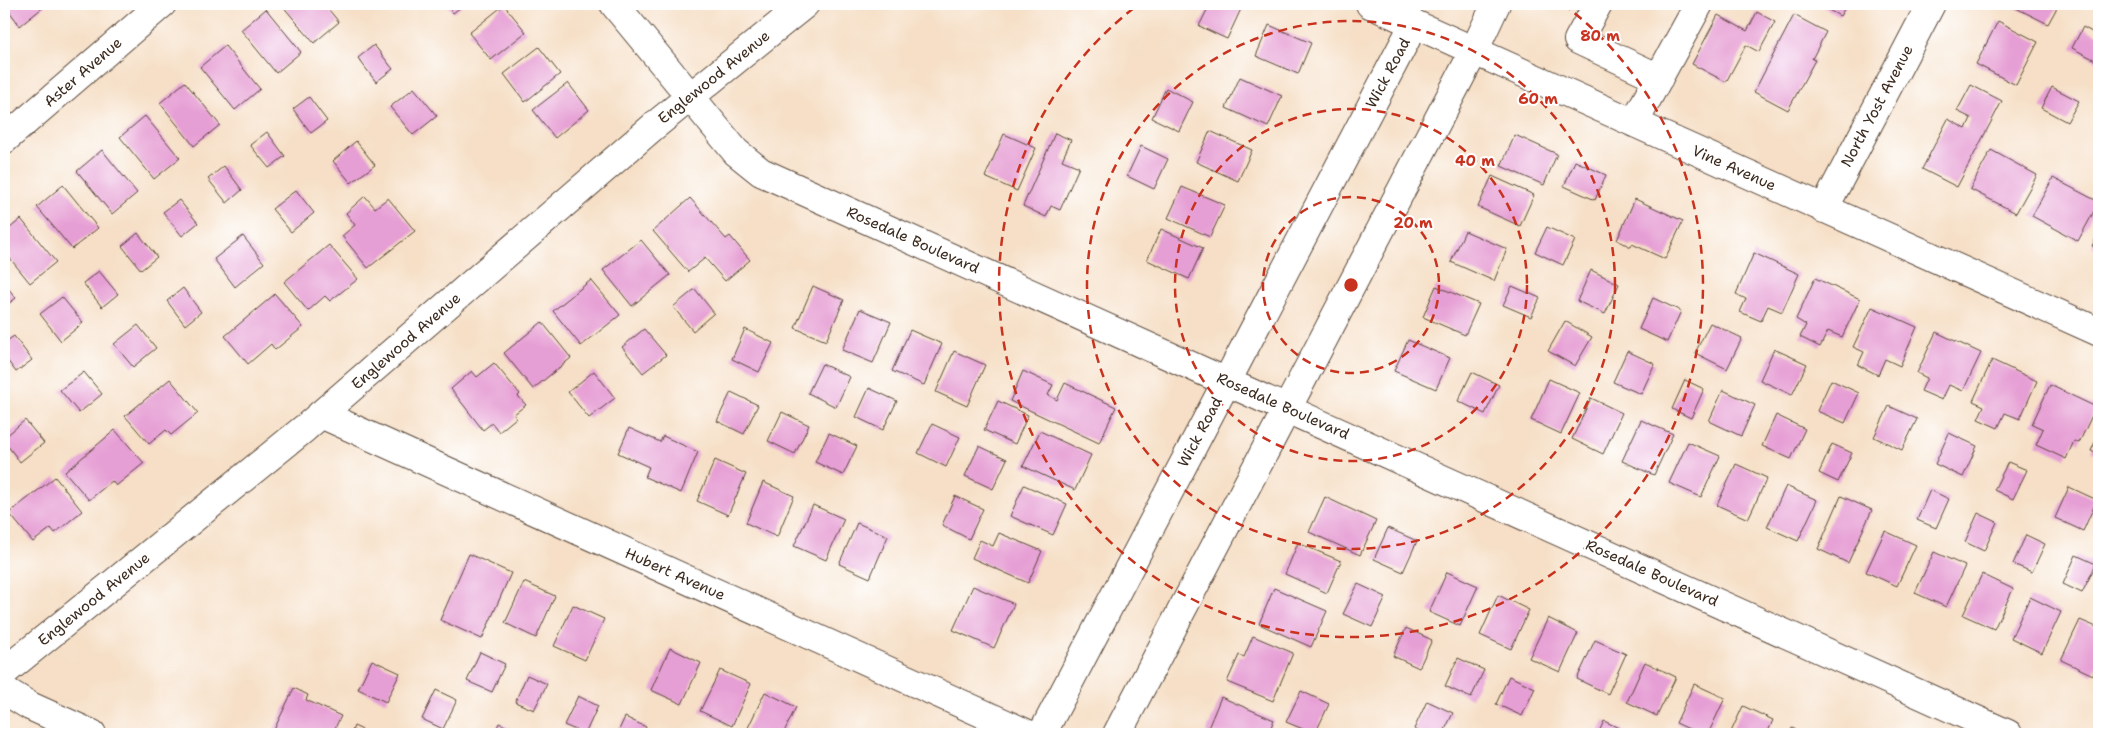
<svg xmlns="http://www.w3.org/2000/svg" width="2103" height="738" font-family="'Shantell Sans',sans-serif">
  <rect width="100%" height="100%" fill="#fff"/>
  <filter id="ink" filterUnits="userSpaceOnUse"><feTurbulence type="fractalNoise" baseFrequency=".02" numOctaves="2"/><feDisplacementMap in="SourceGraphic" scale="10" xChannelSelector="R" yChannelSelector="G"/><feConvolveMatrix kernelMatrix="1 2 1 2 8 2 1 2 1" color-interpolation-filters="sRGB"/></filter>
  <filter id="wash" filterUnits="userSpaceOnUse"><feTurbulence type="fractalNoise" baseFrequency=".0096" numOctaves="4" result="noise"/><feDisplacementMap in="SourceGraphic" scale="20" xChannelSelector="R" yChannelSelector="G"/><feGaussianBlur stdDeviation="1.12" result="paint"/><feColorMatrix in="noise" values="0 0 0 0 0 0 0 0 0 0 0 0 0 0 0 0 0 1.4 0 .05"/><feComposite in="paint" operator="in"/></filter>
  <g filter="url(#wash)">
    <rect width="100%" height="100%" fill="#f6dfc6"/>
    <g id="blocks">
      <path fill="#e69fd4" d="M4,4h41l1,1 -26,21z
        M281,4h43l15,18 -25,21z
        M446,4h19l-12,9z
        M1210,4h19l12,5 -14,30 -28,-13z
        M1817,4h30l-7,12z
        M2008,4h51l-11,20z
        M504,5l22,27 -35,28 -22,-27z
        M266,9l35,43 -25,21 -35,-43z
        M1757,12l18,10 -16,30 -13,-7 -20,37 -34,-18 26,-49 29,16z
        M1794,15l32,17 -14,27 3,1 -27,50 -34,-18z
        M1998,21l40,21 -22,43 -40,-21z
        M1269,25l42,18 -13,31 -42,-18z
        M2083,27l16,9v26l-27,-14z
        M374,45l19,24 -17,13 -18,-24z
        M225,46l35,43 -25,21 -35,-43z
        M539,47l21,27 -35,28 -21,-28z
        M1240,77l42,19 -14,31 -42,-19z
        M185,82l35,43 -26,21 -34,-43z
        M568,83l21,27 -34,28 -22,-28z
        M1971,85l31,16 -45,86 -35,-18 26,-50 18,10 5,-11 -14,-7z
        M2052,87l27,14 -12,21 -26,-14z
        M414,88l23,28 -24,19 -23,-28z
        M1166,88l27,14 -14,29 -27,-13z
        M309,97l18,24 -16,12 -18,-24z
        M145,116l35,42 -26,21 -34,-42z
        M1210,131l42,19 -14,31 -42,-19z
        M267,132l18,24 -16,12 -19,-23z
        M1055,133l16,7 -9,20 17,7 -19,43 -9,-4 -5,11 -23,-11z
        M1004,134l32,14 -19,43 -32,-14z
        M1515,135l42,19 -13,31 -43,-19z
        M356,141l19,24 -24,18 -18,-22z
        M1141,146l27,13 -14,30 -27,-13z
        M102,150l35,43 -25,21 -35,-43z
        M1991,150l46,25 -21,38 -46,-24z
        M1575,161l31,14 -11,25 -31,-14z
        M224,166l18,24 -15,13 -19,-24z
        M1492,176l42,19 -14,31 -42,-19z
        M2053,178l46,24 -21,39 -46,-25z
        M63,185l35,43 -26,21 -35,-42z
        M1182,187l43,18 -15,32 -42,-19z
        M296,190l18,23 -23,19 -19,-23z
        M365,196l10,12 13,-10 27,33 -47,37 -26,-32 13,-11 -9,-12z
        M690,198l36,41 4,-3 20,24 -25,21 -20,-23 -17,14 -35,-41z
        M1635,199l48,22 -18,38 -33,-15 -1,3 -14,-7z
        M179,200l19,23 -16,13 -19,-24z
        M21,219l35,43 -26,21 -26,-32v-18z
        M1547,227l28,13 -12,25 -28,-13z
        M1161,229l42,19 -14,31 -42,-19z
        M1465,231l42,18 -13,32 -43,-19z
        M2099,232v18l-7,-4z
        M138,233l19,24 -16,13 -19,-24z
        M243,236l21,27 -29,24 -21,-28z
        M641,240l29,35 -38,31 -29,-36z
        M329,245l29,34 -28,22 -5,-5 -17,15 -24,-29z
        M1754,253l45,21 -17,38 -14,-6 -7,15 -21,-9 6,-13 -10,-5z
        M1591,270l28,14 -14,30 -28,-13z
        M99,271l19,23 -16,13 -19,-24z
        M1815,278l45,21 -18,38 -14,-6 -8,16 -20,-10 6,-12 -10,-6z
        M591,280l29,35 -39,31 -28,-35z
        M4,283l12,15 -12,9z
        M813,286l31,14 -18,41 -31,-13z
        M1436,286l43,18 -14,31 -42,-18z
        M1512,286l28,12 -9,19 -28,-12z
        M183,288l18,24 -16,13 -18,-24z
        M695,289l19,24 -21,18 -20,-24z
        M275,294l28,33 -28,23 -4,-6 -23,20 -23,-28z
        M62,297l21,26 -22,18 -21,-27z
        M1653,298l28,13 -14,31 -28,-13z
        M1872,307l45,20 -17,39 -15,-7 -7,16 -20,-10 6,-13 -11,-5z
        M860,309l31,13 -18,41 -31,-13z
        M1565,321l27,16 -17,29 -27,-15z
        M542,322l29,36 -38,31 -29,-36z
        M1710,323l32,15 -15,31 -32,-16z
        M138,325l18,23 -23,19 -19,-23z
        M644,329l22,26 -23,18 -21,-26z
        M745,329l28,14 -14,29 -27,-13z
        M910,330l32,14 -18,41 -32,-14z
        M1936,332l45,21 -18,38 -14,-6 -7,15 -21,-9 6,-13 -10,-5z
        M14,336l18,24 -16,12 -12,-16v-13z
        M1408,340l42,18 -14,31 -42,-18z
        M1774,349l33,15 -15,31 -32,-15z
        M954,351l31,14 -18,41 -31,-14z
        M1627,351l28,13 -14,30 -28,-12z
        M1992,360l45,21 -17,38 -15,-6 -7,15 -20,-9 6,-13 -11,-5z
        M494,363l26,31 -2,2 8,9 -12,9 2,4 -17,14 -7,-9 -9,7 -32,-41 21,-18 5,6z
        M822,364l28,13 -14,30 -28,-14z
        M594,371l21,27 -26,20 -21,-26z
        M1023,371l30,14 -5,10 9,5 8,-17 51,24 -17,36 -89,-42z
        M84,372l18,22 -23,19 -19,-23z
        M1472,372l27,13 -14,29 -27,-13z
        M170,379l28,34 -27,22 -5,-5 -17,14 -24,-28z
        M1549,379l31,14 -19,41 -30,-14z
        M1685,380l19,9 -13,29 -19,-9z
        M1831,380l28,13 -14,30 -28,-12z
        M2050,385l46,22 -17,36 -5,-2 -8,18 -30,-14 7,-16 -11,-5z
        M869,388l28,13 -14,29 -27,-13z
        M1723,390l32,15 -14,31 -32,-15z
        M731,392l27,13 -14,29 -27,-13z
        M1591,398l31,15 -19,41 -31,-15z
        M998,401l30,14 -13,29 -31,-14z
        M1889,406l28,13 -15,31 -28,-13z
        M782,412l27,13 -14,29 -27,-13z
        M1776,415l29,14 -14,30 -29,-13z
        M25,420l19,23 -24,19 -16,-21v-3z
        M1641,420l32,14 -19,41 -32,-14z
        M932,424l28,13 -14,30 -28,-14z
        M629,428l31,14 3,-6 35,16 -17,41 -36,-16 4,-10 -31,-14z
        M115,430l29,33 -28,23 -4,-5 -23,19 -24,-28z
        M1040,431l51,24 -16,35 -52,-24z
        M829,433l28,13 -14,29 -28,-13z
        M1949,433l28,13 -14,31 -28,-13z
        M2099,433v22l-8,-4z
        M1688,442l32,14 -19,41 -32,-14z
        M1832,444l20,9 -14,29 -19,-9z
        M979,446l28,13 -14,30 -28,-13z
        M715,460l31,14 -18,41 -31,-14z
        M2008,462l19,8 -14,29 -19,-9z
        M1736,464l31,14 -19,41 -31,-14z
        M55,477l27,34 -27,22 -4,-5 -18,14 -24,-29z
        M763,482l31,14 -17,41 -31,-14z
        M1024,485l43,19 -14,31 -43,-19z
        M1786,486l31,14 -19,41 -31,-14z
        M2069,487l28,13 -14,31 -28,-13z
        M1930,490l19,9 -13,29 -19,-8z
        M955,496l28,13 -14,30 -27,-14z
        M1841,496l31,14 -24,53 -30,-14z
        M1325,497l51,24 -16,34 -51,-23z
        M813,505l31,14 -18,41 -32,-14z
        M1978,513l19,9 -13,29 -19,-9z
        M857,523l31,13 -18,42 -31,-14z
        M1388,528l29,13 -14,31 -29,-13z
        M1885,531l31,14 -19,41 -31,-14z
        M999,533l43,18 -14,32 -56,-25 8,-18 13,6z
        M2026,535l19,9 -13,28 -19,-8z
        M1298,543l43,18 -14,32 -42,-19z
        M1934,552l31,14 -19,41 -31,-14z
        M469,554l42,19 -29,66 -42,-19z
        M2076,555l20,9 -14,29 -19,-9z
        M1447,572l31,14 -18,40 -31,-14z
        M1982,574l31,15 -19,40 -31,-14z
        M524,582l31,14 -19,42 -31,-15z
        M1358,584l28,13 -14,30 -29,-13z
        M973,586l41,18 -20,44 -41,-18z
        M1274,588l53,23 -16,36 -52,-23z
        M1498,595l31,15 -18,39 -31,-14z
        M2030,597l31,15 -19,41 -31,-15z
        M573,605l31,14 -19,41 -31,-14z
        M1548,618l30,15 -18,39 -31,-14z
        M2080,620l19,8v32l-6,15 -32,-15z
        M1406,628l26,12 -13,28 -26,-12z
        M1253,636l40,17 -20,48 -46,-19 12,-27 5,2z
        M1595,640l31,14 -18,40 -31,-15z
        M670,648l31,15 -19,41 -31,-14z
        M480,652l25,12 -13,28 -25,-11z
        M1458,658l26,12 -13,28 -26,-12z
        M372,660l28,13 -14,29 -28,-13z
        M1645,662l31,15 -19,39 -30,-14z
        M720,670l31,14 -19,42 -32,-15z
        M527,675l20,9 -13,26 -19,-8z
        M1509,676l26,12 -13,28 -26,-12z
        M1694,684l31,14 -17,36h-8l-24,-11z
        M294,688l14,7 -2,5 35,16 -9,18h-60z
        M436,690l21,10 -14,29 -21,-10z
        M1301,691l28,13 -14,30 -29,-12z
        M765,692l31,15 -13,27h-38z
        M578,696l20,10 -13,28 -21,-9z
        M1221,697l53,23 -6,14 -62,-1z
        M1427,701l26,12 -10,21h-18l-11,-5z
        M1743,706l30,14 -6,14h-37z
        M625,717l21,10 -3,7h-26z
        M1604,721l19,9 -2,4h-23z
        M499,723l23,11h-28z
        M354,726l17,8h-20z
        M1792,728l13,6h-16z
        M897,730l9,4h-11z"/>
    </g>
  </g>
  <g filter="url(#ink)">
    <use href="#blocks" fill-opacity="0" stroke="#574537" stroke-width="1"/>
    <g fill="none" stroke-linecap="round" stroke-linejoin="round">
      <defs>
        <path id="minor" d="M614,4l122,148 25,20 1247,562
          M1370,4l729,328
          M1598,4l-20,36 81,38
          M1634,123l65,-119
          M4,140l158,-136
          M1824,209l107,-205
          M321,414l707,320
          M4,672l301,-244 349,-302 151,-122
          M4,690l26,16 62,28
          M1042,734l372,-710
          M1117,734l357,-683 22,-47"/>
      </defs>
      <use href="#minor" stroke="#574537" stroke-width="30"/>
      <use href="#minor" stroke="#fff" stroke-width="28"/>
    </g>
  </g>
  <g fill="none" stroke="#c8321e" stroke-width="2.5" stroke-dasharray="9 6">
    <circle cx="1351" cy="285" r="88"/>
    <circle cx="1351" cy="285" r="176"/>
    <circle cx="1351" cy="285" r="264"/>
    <path d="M1563 4A352 352 0 1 1 1139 4"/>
  </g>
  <g text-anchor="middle" stroke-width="4" stroke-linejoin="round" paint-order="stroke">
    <g font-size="15" fill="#3b2a1e" stroke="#fff">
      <text transform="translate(83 72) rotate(-41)" y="5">Aster Avenue</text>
      <text transform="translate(1388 73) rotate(-62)" y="5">Wick Road</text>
      <text transform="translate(714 77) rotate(-39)" y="5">Englewood Avenue</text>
      <text transform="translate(1877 106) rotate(-62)" y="5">North Yost Avenue</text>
      <text transform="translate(1734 168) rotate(24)" y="5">Vine Avenue</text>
      <text transform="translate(913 240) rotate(24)" y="5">Rosedale Boulevard</text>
      <text transform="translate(406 341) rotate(-41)" y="5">Englewood Avenue</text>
      <text transform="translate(1283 406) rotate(24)" y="5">Rosedale Boulevard</text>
      <text transform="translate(1200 432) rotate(-62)" y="5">Wick Road</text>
      <text transform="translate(1652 573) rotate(24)" y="5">Rosedale Boulevard</text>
      <text transform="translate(675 574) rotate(24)" y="5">Hubert Avenue</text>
      <text transform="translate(94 599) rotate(-39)" y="5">Englewood Avenue</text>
    </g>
  </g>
  <circle cx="1351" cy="285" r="8" fill="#c8321e" stroke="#fff" stroke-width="2.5"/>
  <g font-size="15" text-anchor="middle" font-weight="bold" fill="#c8321e" stroke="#fff" stroke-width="4" stroke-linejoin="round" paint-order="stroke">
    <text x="1600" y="41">80 m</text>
    <text x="1538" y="104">60 m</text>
    <text x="1475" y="166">40 m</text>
    <text x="1413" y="228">20 m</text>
  </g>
  <rect width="2103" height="738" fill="none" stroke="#fff" stroke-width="20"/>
</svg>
